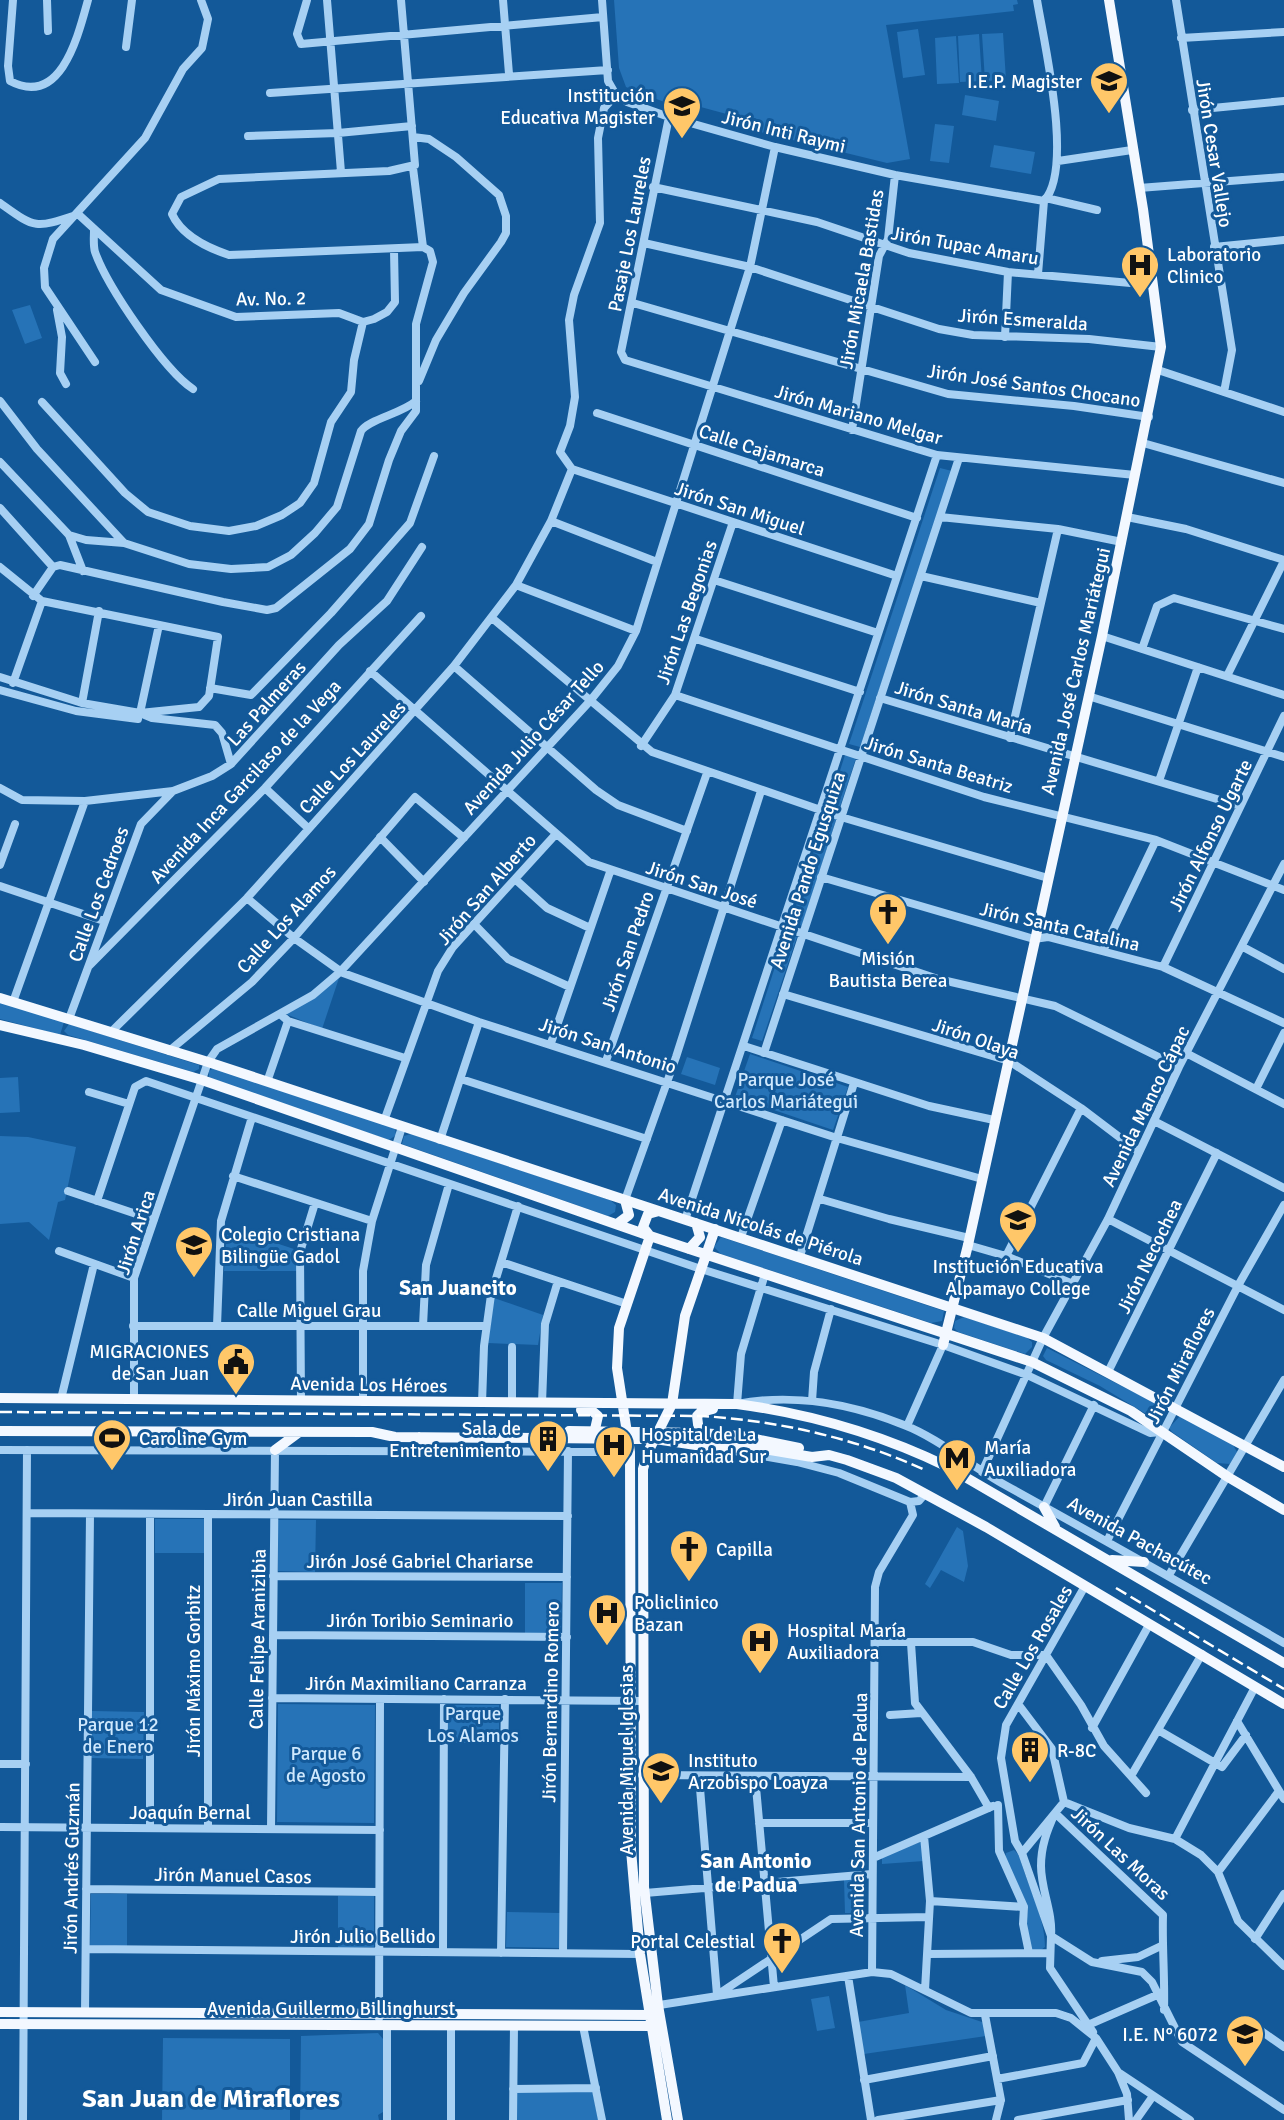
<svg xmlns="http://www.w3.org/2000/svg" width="1284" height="2120" font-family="Signika,sans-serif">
  <rect width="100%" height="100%" fill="#135999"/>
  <path fill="#2673b7" d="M614,0h403l1,4 -5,1 1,6 -128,14 24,134 -23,4 -139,-34 -3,-10 -48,-13 -10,5 -61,-24 -7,-19z
    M918,29l7,46 -22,3 -6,-46z
    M1003,33l3,47 -21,1 -3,-47z
    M979,34l3,47 -22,1 -2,-46z
    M956,36l3,47 -22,1 -2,-46z
    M965,95l34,6 -3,20 -34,-6z
    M935,124l19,2 -5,37 -19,-2z
    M994,145l41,7 -4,22 -41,-7z
    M30,305l12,33 -17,6 -13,-34z
    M940,468l12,3 -92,276 -11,-3z
    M845,755l11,3 -16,49 -11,-2z
    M826,814l11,3 -35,109 -11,-5z
    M786,933l11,4 -35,104 -10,-3z
    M340,975l-18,54 -36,-15z
    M0,1001l64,21 -4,13 -60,-16z
    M69,1024l130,41v4l-6,3 -125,-37 -4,-4z
    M750,1054l98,33 -15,43 -98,-33z
    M687,1057l33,11 -5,17 -34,-11z
    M214,1068l181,60 1,7 -7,5 -180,-61v-8z
    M18,1077l2,35 -20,1v-35z
    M411,1134l199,66 6,5 -1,7 -7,4 -206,-72 2,-8z
    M0,1136l28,1 48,10 -11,53 -7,2 -9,38 -20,-18 -29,2z
    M227,1227l70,23v21h-73z
    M721,1237l223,74 -2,10 -11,2 -210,-69 -7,-7z
    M494,1298l49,17 -5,30 -50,-2z
    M964,1317l62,20 6,5v5l-7,7 -67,-22 -4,-4 1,-7z
    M1047,1348l114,58 5,8 -10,6 -56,-34 -54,-26 -3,-4z
    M1180,1416l52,27 5,9 -7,12 -13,-1 -45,-31 -3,-4z
    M155,1519h49v34h-49z
    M278,1520h38l-1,52 -37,-1z
    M957,1527l6,4 5,35 -4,16 -23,-12 -11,18 -5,-4z
    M525,1583h37l-1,51h-36z
    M278,1704l97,1 -1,118 -97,-1z
    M448,1705h51v38h-52z
    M92,1711l52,1 -1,47 -52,-1z
    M923,1841l1,20 -42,3v-8z
    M1014,1850l5,5c8,30 26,60 26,92l-4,3h-10l-6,-23 3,-17 -23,-52 1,-5z
    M844,1880h19l1,33h-19z
    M91,1894h36v52h-37z
    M338,1896h36v51l-36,1z
    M507,1912l53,1 -1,35 -53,-1z
    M905,1985l41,25 39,13 1,13 -122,18 -6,-32 51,-9z
    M829,1996l6,32 -18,3 -6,-32z
    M378,2033l5,6v73l-5,3 1,5h-79l1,-84z
    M163,2038l127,1v81h-128z
    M592,2089l6,31h-83l1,-29z"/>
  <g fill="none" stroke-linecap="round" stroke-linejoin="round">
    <path stroke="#a7d0f3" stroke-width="8" d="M13,0l-5,66 2,15c51,27 68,-45 78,-81
      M47,0l1,31
      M307,0l-10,34 4,10 302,-27
      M327,0l14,172
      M503,0l6,74
      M602,0l6,81 8,14 11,7 42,15 106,30 120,28 149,26
      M1037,0c7,43 37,169 7,201
      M1176,0l56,350 -8,42
      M1181,38l103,-6
      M126,47l6,-47
      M270,93l338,-23
      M1192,110l92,-9
      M669,117l-48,235 4,8 312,95 198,20
      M248,136l90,-3 74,-7
      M413,137l16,2 27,18 43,38 7,21v17l-5,9 -37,51 -28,47 -17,41
      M1058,161l74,-11
      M413,168l10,79
      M653,187l164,35 92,31 99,19 145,13
      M1139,188l143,-11
      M1046,198l51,12
      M0,203c35,25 34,26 76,12
      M78,214l83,76 75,27 103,-4 24,9 11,-3 13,-7 8,-10 -1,-52
      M94,230c0,7 -1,15 1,22 12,34 69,118 98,137
      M644,243l106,24 189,62 34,6 116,4 72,8
      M1214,247l70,-7
      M1038,274l6,-73
      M633,303l315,91 126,12 75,11
      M57,310l5,27 -2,36 6,11
      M1005,337l3,-65
      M95,362l-50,-75 -1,-19 9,-29 92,-101 38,-69 19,-21 6,-29 -7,-19
      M1158,370l126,42
      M0,401l37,48 87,94 65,21 42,5 37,-2 23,-12 24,-22 22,-26 24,-76c8,-12 40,-17 55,-30
      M42,402l83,91 23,19 42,14 39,5 27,-5 26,-11 18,-12 14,-20 17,-61 20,-30 3,-32 9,-38
      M597,413l320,105
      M852,430l27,-174 9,-17 7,-64
      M1143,443l141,40
      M0,462l69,73 14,36
      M572,469l-12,-17 10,-26 5,-29 -6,-77 5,-25 26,-72 -2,-85 6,-30 12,-13
      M572,469l325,107
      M0,508l53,59
      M940,517l118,12 64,13
      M1127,517l59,12 98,31
      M551,521l106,41
      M69,535l17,5 38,3
      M0,567l42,34 176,36 -9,59 -10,11 -59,6 -58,-10 -82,-26
      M921,576l120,27
      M714,580l164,53
      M516,585l120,46
      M33,596l20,-29 7,-2 163,37 44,8 9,-2 74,-59 19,-25 20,-64 12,-29 15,-20v-87l17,-62 -3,-11 -7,-4 -194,8c-21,-7 -47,-19 -57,-41l9,-17 38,-18 170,-8 26,-6 -14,-165
      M492,618l160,134 189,65 207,61
      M159,625l-19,88 12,5 63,7 7,8 9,31
      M1102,636l182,59
      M696,639l164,53
      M1142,649l15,-43 17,-8 110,31
      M454,666l142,124 22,15 69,26
      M370,671l219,191 349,117 117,27 124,61
      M1227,676l57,-115
      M13,683l29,-82
      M210,688l41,7 80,-82 79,-90 24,-67
      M0,690l76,21 62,8
      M675,695l309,102 172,43 128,50
      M1088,696l196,61
      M880,698l360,108
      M82,703l17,-92
      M1010,738l48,-209
      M641,746l34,-51 58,-173
      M1159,781l39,-114
      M0,788l22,12 63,1 88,-10 39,-15 19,-12 108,-119 48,-44 35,-54
      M265,788l43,40
      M380,837l44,45
      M0,865l15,-41
      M821,877l213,62 14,-2 115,30 121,56
      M515,879l32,29 43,20
      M0,886l104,35
      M247,898l47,40 49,35 136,49 358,116 145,41
      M474,924l34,35 62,28
      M1243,947l41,22
      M1103,951l53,-111
      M89,966l176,-178 156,-172
      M1163,967l121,-251
      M783,994l226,67 72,47 58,44
      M13,1002l72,-201
      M280,1014l8,7 117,37
      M69,1019l72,-195 32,-33
      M111,1032l136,-134 207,-232 62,-81 35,-64 21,-52
      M551,1043l59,-171
      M744,1046l185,60 65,14
      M169,1051l83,-69 42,-44 121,-141 49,41
      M764,1053l195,-595
      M1186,1053l98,51
      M606,1061l101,-288
      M461,1079l186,60
      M267,1082l21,-61
      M1256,1089l28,-56
      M89,1092l40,12
      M384,1121l54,-150 15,-24 102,-112
      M1154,1121l130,67
      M440,1140l39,-118
      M233,1176l139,45
      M68,1191l86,29
      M820,1199l69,20 80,19
      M625,1200l51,-143 85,-266
      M97,1201l38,-114 11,-6 555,188 242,76 84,30 123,58 11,-1
      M1108,1219l176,91
      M685,1220l252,-765
      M741,1237l41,-117
      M968,1245l38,11 67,28
      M59,1251l75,27
      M800,1256l54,-173
      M1006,1256l75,-148
      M501,1262l126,42
      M765,1274l-24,80 -4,50c56,-11 115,0 167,21 32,12 70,43 101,60 94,52 187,104 279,158
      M133,1326h353
      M217,1326l4,-105 31,-104
      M423,1326l3,-61 23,-81
      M1108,1372l109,-219
      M61,1399l33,-135
      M134,1400v-122l74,-216 9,-13 96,-54 27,-23 250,-271 28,-35 18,-35 114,-364 25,-120
      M301,1401l-1,-149 15,-49
      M812,1401l2,-29 17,-63
      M363,1402v-131l9,-50 30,-94
      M482,1403l2,-57 7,-51 27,-89
      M512,1403v-56
      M542,1403l3,-79 13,-43
      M907,1426l36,-81
      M0,1450l630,2
      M729,1450l68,12 42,11 71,29 9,-1 6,-7
      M982,1472l61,-134 65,-119 71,-152 105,-203
      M1044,1507l50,-102
      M27,1513l541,3
      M1107,1541l132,-257 45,-79
      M1169,1575l115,-195
      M273,1576l294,1
      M1085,1586l-79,139 -5,33 14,83 7,12 29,83 -1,32 43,64
      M273,1635l294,2
      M875,1642h98l38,13h35l35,50 23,41 42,47
      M911,1643l4,60 56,74 18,31
      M272,1698l371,3
      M1018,1704l34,45 12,53
      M890,1715l31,-2
      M1237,1721l47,78
      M1092,1728l57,-103
      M1158,1730l64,37 24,-32
      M0,1764h26
      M642,1775l329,2
      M699,1776l18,219 114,-76 98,-2
      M755,1776l19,211
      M1131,1776l71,-122
      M1064,1802l65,26 46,11 26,16 17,17 20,49 46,45
      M998,1805l1,46 25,56 -1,17 6,29
      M759,1823h114
      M0,1827l380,3
      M150,1828v-314
      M208,1828v-314
      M271,1829l4,-379
      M924,1836l6,65 -5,89
      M1175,1839l80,-152
      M1022,1853l42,-51
      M873,1858l120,-52
      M1218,1872l61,-81
      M86,1889l293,3
      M645,1893l227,-19
      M930,1901l94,6
      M1255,1939l29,-45
      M86,1949l554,5
      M443,1952l1,-253
      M501,1953l4,-254
      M563,1953l5,-502
      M928,1954l121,-1
      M1102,1961l36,-4 23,-11
      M872,1972l3,-385 4,-15 34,-57 -3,-13
      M848,1976l23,144
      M653,2006l219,-34 19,2 80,39h85l15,5 25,20 22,34 9,22 2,26
      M1164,2010c1,-32 -2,-63 -1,-95l-108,-102c-8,18 -14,33 -14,53 0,24 12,46 10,70l41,26 50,10 10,10 30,60 102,68
      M85,2013l5,-499
      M985,2015l16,85 -5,20
      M379,2018l1,-319
      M1250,2023l34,24
      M387,2025v95
      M1088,2025l69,-30
      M583,2026l19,94
      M1118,2072l72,48
      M997,2079l86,-16 13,-25
      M864,2080l129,-24
      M513,2089l83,-1
      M23,2120l4,-670
      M451,2120v-94
      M513,2120l1,-94
      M878,2120l123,-20
      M1018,2120l110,-20
      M1136,2120l17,-24"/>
    <path stroke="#f3f8ff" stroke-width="10" d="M0,998l208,64 835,276 241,129
      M0,1025l84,20 118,35 448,156 382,126 99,49 97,66 56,33
      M659,1211l-11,3 -5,13 7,9 -31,92 -2,40 13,84 1,398 9,104 27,166
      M617,1224l12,-9 -4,-15
      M689,1249l11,-12 -4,-14
      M943,1345l25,-100 134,-609 59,-289 -18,-138 -34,-209
      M0,1398l737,6c75,10 143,30 211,63l336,196
      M581,1410h10l7,6 -5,22
      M0,1431l372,1 23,5 260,2 68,10 28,-2 61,10 17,-2 18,5 49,18 90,49 298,177
      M701,1433l40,3 58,12
      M419,1437l14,13
      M700,1440l-3,-24 4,-4 12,-3
      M275,1450l23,-17
      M1044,1507l11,20
      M1112,1560l32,2
      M0,2012l655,3
      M0,2024l655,2
      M678,2120l-20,-115 -14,-118 -1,-418 5,-17 24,-48 13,-88 30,-87"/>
    <path stroke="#fff" stroke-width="2.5" stroke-dasharray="12 5" stroke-linecap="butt" d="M0,1412l702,4c77,5 154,22 225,55
      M1116,1588l168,101"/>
    <path stroke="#f3f8ff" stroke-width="10" d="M569,1431l132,2"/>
  </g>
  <defs>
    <symbol id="school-pin" viewBox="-11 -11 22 30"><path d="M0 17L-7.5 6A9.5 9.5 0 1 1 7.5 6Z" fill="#ffc769" stroke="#135999"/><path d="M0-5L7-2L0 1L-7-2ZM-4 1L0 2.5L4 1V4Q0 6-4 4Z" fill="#111"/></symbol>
    <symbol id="hospital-pin" viewBox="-11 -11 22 30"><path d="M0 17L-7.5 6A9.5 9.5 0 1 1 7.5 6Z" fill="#ffc769" stroke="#135999"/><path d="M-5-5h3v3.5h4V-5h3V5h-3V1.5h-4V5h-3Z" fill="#111"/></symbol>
    <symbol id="church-pin" viewBox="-11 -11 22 30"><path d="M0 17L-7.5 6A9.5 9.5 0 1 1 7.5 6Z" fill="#ffc769" stroke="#135999"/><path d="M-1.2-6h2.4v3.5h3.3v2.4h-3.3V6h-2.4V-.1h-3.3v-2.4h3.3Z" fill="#111"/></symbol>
    <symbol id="civic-pin" viewBox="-11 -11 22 30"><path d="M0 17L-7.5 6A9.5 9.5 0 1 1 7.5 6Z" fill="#ffc769" stroke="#135999"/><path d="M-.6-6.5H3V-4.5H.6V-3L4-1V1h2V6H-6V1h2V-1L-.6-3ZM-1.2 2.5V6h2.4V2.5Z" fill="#111"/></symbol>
    <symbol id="stadium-pin" viewBox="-11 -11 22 30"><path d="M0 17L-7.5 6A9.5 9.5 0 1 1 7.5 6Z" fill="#ffc769" stroke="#135999"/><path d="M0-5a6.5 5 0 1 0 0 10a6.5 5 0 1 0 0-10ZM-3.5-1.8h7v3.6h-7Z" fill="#111"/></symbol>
    <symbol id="building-pin" viewBox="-11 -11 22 30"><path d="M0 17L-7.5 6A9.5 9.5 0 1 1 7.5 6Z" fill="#ffc769" stroke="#135999"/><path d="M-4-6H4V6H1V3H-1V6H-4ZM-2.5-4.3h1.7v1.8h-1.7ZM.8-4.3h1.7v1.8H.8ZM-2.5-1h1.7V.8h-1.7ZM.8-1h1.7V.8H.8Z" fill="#111"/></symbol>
    <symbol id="metro-pin" viewBox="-11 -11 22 30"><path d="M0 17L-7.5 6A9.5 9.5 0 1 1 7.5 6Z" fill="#ffc769" stroke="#135999"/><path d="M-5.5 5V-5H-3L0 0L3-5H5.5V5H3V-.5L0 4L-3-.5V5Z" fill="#111"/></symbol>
    <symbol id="university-pin" viewBox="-11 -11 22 30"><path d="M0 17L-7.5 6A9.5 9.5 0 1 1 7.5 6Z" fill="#ffc769" stroke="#135999"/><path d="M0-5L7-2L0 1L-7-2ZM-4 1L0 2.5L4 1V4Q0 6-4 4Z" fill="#111"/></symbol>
  </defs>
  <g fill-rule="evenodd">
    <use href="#school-pin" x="1087" y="59" width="44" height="60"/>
    <use href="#school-pin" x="660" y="84" width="44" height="60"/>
    <use href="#hospital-pin" x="1118" y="243" width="44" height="60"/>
    <use href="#church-pin" x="866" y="890" width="44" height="60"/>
    <use href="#school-pin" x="996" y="1198" width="44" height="60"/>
    <use href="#school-pin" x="172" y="1223" width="44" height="60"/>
    <use href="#civic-pin" x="214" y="1340" width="44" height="60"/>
    <use href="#stadium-pin" x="90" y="1416" width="44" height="60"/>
    <use href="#building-pin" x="526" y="1417" width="44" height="60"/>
    <use href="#hospital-pin" x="592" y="1423" width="44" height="60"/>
    <use href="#metro-pin" x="935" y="1436" width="44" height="60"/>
    <use href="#church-pin" x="667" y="1527" width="44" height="60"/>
    <use href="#hospital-pin" x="585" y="1591" width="44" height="60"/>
    <use href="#hospital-pin" x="738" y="1619" width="44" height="60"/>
    <use href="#building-pin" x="1008" y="1728" width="44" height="60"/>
    <use href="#university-pin" x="639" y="1749" width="44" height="60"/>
    <use href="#church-pin" x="760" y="1919" width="44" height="60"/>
    <use href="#school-pin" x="1223" y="2012" width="44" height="60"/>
  </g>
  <g text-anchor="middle" stroke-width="6" stroke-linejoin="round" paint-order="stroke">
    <g font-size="19" fill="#fff" stroke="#135999" text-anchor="start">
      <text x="1082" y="88" text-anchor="end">I.E.P. Magister</text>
      <text x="655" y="102" text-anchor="end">Institución<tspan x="655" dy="22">Educativa Magister</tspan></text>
      <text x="1167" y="261">Laboratorio<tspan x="1167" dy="22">Clinico</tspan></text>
      <text x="888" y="965" text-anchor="middle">Misión<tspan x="888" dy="22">Bautista Berea</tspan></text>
      <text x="221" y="1241">Colegio Cristiana<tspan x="221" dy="22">Bilingüe Gadol</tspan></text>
      <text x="1018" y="1273" text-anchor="middle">Institución Educativa<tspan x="1018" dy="22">Alpamayo College</tspan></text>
      <text x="209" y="1358" text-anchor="end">MIGRACIONES<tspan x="209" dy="22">de San Juan</tspan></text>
      <text x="521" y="1435" text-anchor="end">Sala de<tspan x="521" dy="22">Entretenimiento</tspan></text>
      <text x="641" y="1441">Hospital de La<tspan x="641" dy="22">Humanidad Sur</tspan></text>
      <text x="139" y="1445">Caroline Gym</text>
      <text x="984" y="1454">María<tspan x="984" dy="22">Auxiliadora</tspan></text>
      <text x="716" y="1556">Capilla</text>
      <text x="634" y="1609">Policlinico<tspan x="634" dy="22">Bazan</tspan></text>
      <text x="787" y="1637">Hospital María<tspan x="787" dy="22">Auxiliadora</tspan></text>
      <text x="1057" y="1757">R-8C</text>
      <text x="688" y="1767">Instituto<tspan x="688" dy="22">Arzobispo Loayza</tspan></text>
      <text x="755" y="1948" text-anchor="end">Portal Celestial</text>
      <text x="1218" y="2041" text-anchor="end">I.E. N° 6072</text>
    </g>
    <g font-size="19" fill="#fff" stroke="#135999">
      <text transform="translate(784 131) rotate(14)" y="7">Jirón Inti Raymi</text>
      <text transform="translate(1215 153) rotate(81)" y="7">Jirón Cesar Vallejo</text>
      <text transform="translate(629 234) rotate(-79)" y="7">Pasaje Los Laureles</text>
      <text transform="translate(965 245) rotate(10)" y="7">Jirón Tupac Amaru</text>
      <text transform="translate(861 279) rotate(-80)" y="7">Jirón Micaela Bastidas</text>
      <text transform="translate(271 298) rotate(-1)" y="7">Av. No. 2</text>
      <text transform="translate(1023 319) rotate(4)" y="7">Jirón Esmeralda</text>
      <text transform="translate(1034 385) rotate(8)" y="7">Jirón José Santos Chocano</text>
      <text transform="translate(859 414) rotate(16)" y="7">Jirón Mariano Melgar</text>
      <text transform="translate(762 450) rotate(18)" y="7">Calle Cajamarca</text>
      <text transform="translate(740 508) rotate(18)" y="7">Jirón San Miguel</text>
      <text transform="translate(686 612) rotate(-71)" y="7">Jirón Las Begonias</text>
      <text transform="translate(1075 671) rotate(-77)" y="7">Avenida José Carlos Mariátegui</text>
      <text transform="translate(266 703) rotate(-48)" y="7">Las Palmeras</text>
      <text transform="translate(964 707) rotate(17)" y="7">Jirón Santa María</text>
      <text transform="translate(533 737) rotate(-48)" y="7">Avenida Julio César Tello</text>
      <text transform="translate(352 757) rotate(-47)" y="7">Calle Los Laureles</text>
      <text transform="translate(939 764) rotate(17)" y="7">Jirón Santa Beatriz</text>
      <text transform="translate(245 781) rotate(-47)" y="7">Avenida Inca Garcilaso de la Vega</text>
      <text transform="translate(1210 835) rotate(-64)" y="7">Jirón Alfonso Ugarte</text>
      <text transform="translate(807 870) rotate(-72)" y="7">Avenida Pando Egusquiza</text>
      <text transform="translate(702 884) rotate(18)" y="7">Jirón San José</text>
      <text transform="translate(486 889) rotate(-49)" y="7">Jirón San Alberto</text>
      <text transform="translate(98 894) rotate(-70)" y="7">Calle Los Cedroes</text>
      <text transform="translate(286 919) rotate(-48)" y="7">Calle Los Alamos</text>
      <text transform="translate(1060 926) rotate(13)" y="7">Jirón Santa Catalina</text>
      <text transform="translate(627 951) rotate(-71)" y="7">Jirón San Pedro</text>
      <text transform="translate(976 1038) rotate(19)" y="7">Jirón Olaya</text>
      <text transform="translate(608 1045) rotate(18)" y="7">Jirón San Antonio</text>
      <text transform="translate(1145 1106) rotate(-64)" y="7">Avenida Manco Cápac</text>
      <text transform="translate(761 1226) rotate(18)" y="7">Avenida Nicolás de Piérola</text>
      <text transform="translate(135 1232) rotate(-72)" y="7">Jirón Arica</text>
      <text transform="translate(1149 1256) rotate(-64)" y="7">Jirón Necochea</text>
      <text x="309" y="1317">Calle Miguel Grau</text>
      <text transform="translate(1180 1365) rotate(-63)" y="7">Jirón Miraflores</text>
      <text transform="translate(369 1384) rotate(1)" y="7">Avenida Los Héroes</text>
      <text x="298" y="1506">Jirón Juan Castilla</text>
      <text transform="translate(1140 1540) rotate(29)" y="7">Avenida Pachacútec</text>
      <text x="420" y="1568">Jirón José Gabriel Chariarse</text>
      <text x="420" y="1627">Jirón Toribio Seminario</text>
      <text transform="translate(257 1639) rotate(-89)" y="7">Calle Felipe Aranizibia</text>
      <text transform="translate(1032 1647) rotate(-60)" y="7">Calle Los Rosales</text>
      <text transform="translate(193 1671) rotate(-90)" y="7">Jirón Máximo Gorbitz</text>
      <text x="416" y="1690">Jirón Maximiliano Carranza</text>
      <text transform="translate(550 1702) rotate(-89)" y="7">Jirón Bernardino Romero</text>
      <text transform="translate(626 1760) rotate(-90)" y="7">Avenida Miguel Iglesias</text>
      <text x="190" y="1819">Joaquín Bernal</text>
      <text transform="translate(858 1815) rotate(-89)" y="7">Avenida San Antonio de Padua</text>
      <text transform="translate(1121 1853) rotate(43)" y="7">Jirón Las Moras</text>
      <text transform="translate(71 1868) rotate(-89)" y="7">Jirón Andrés Guzmán</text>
      <text transform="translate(233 1875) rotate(1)" y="7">Jirón Manuel Casos</text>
      <text x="363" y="1943">Jirón Julio Bellido</text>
      <text x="331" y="2015">Avenida Guillermo Billinghurst</text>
    </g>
    <g font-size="19" fill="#cfe8fd" stroke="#135999">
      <text x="786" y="1086">Parque José<tspan x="786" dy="22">Carlos Mariátegui</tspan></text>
      <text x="473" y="1720">Parque<tspan x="473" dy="22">Los Alamos</tspan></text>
      <text x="118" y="1731">Parque 12<tspan x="118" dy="22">de Enero</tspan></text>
      <text x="326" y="1760">Parque 6<tspan x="326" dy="22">de Agosto</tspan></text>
    </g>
    <g font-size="21" font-weight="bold" fill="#fff" stroke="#135999">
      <text x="458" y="1295">San Juancito</text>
      <text x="756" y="1868">San Antonio<tspan x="756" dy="24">de Padua</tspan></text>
    </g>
    <g font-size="26" font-weight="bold" fill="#fff" stroke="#135999">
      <text x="211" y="2107">San Juan de Miraflores</text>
    </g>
  </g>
</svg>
